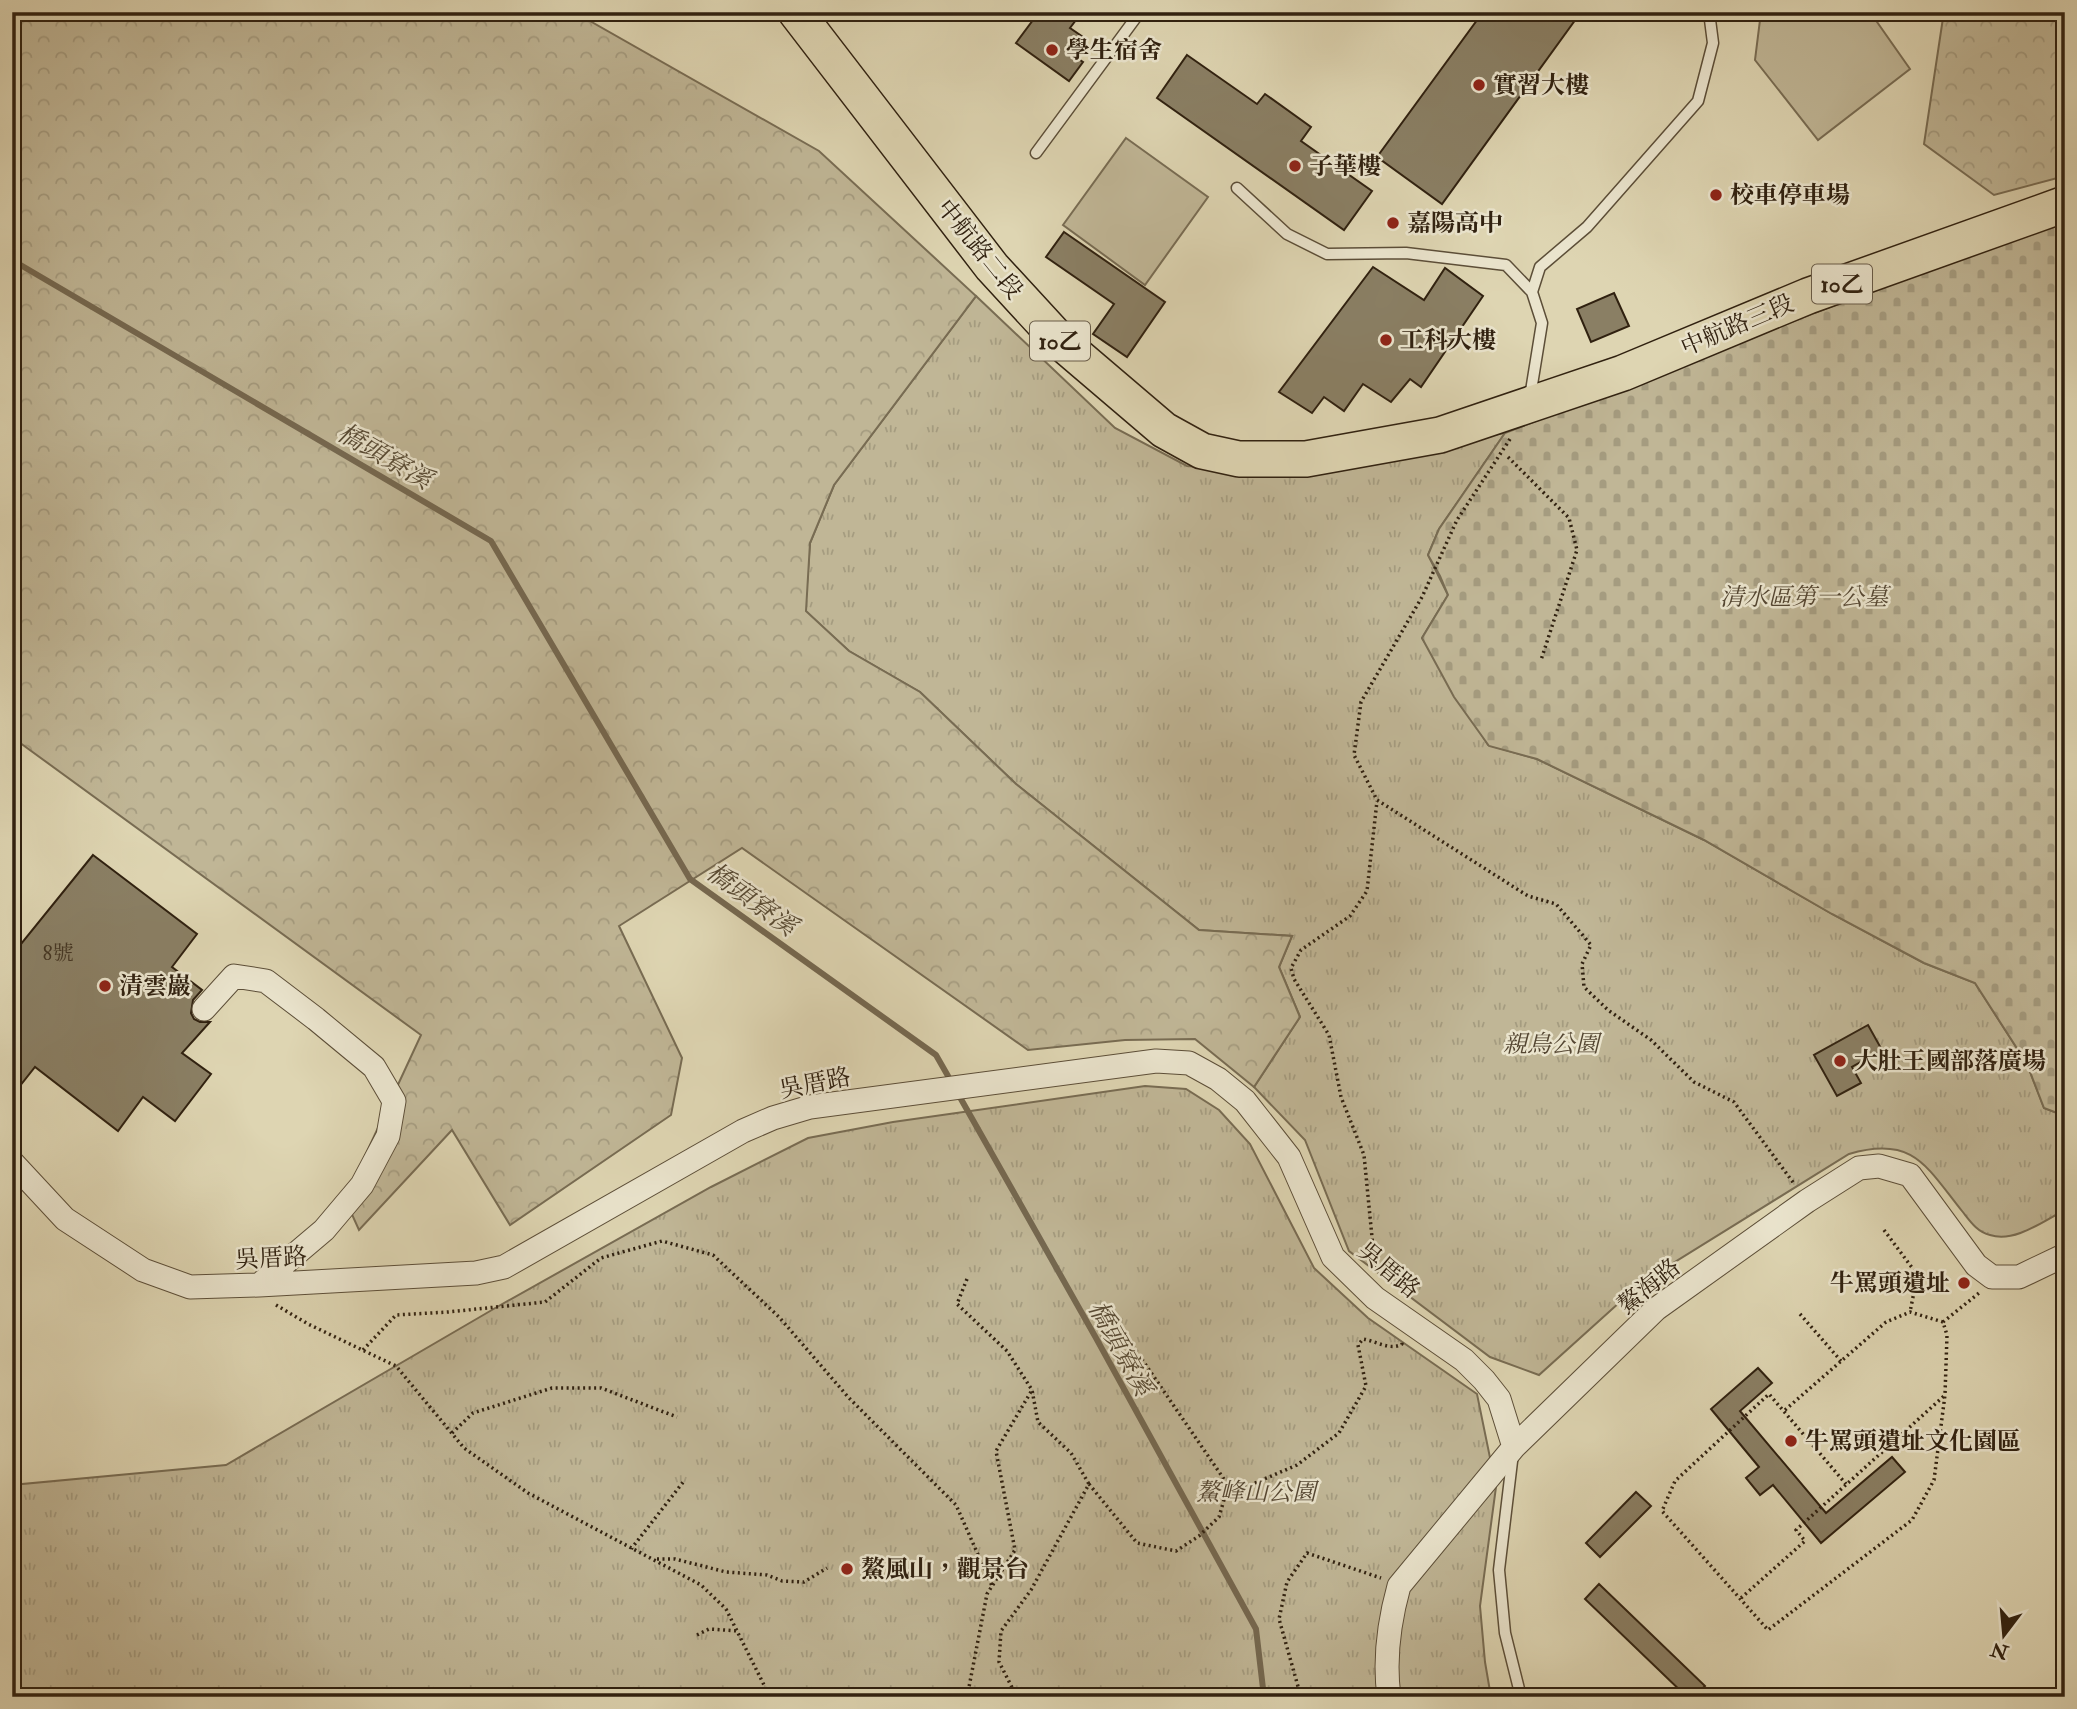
<svg xmlns="http://www.w3.org/2000/svg" width="2077" height="1709" font-family="'IM FELL Double Pica','Noto Serif TC',serif">
  <defs>
    <pattern id="grass-tufts" width="24" height="20" patternUnits="userSpaceOnUse" patternTransform="scale(1.75)"><rect width="24" height="20" fill="#c0b696"/><path d="M3 7l-1-3M5 7V3M7 7l1-3M15 17l-1-3M17 17v-4M19 17l1-3" fill="none" stroke="#a59c80"/></pattern>
    <pattern id="forest-crowns" width="20" height="18" patternUnits="userSpaceOnUse" patternTransform="scale(1.75)"><rect width="20" height="18" fill="#c0b696"/><path d="M2 6a3 3 0 1 1 6 0M12 15a3 3 0 1 1 6 0" fill="none" stroke="#a59c80"/></pattern>
    <pattern id="cemetery-stones" width="16" height="16" patternUnits="userSpaceOnUse" patternTransform="scale(1.75)"><rect width="16" height="16" fill="#c0b696"/><path d="M2 7V4a2 2 0 0 1 4 0v3zM10 15v-3a2 2 0 0 1 4 0v3z" fill="#a59c80"/></pattern>
  </defs>
  <rect width="100%" height="100%" fill="#ded5b2"/>
  <filter id="stains"><feTurbulence type="fractalNoise" baseFrequency=".00286" numOctaves="4"/><feColorMatrix values="0 0 0 0 .2 0 0 0 0 .09 0 0 0 0 .02 0 0 0 .5 -.17"/></filter>
  <radialGradient id="worn" r=".72"><stop offset=".6" stop-color="#630" stop-opacity="0"/><stop offset="1" stop-color="#630" stop-opacity=".3"/></radialGradient>
  <path fill="url(#grass-tufts)" stroke="#786c53" stroke-width="2" d="M976,296l139,132 72,38 75,6 243,-39 -66,96 -11,26 20,40 -26,43 66,107 49,14 167,81 128,74 92,49 51,20 52,81 17,44 21,8v94c-22,11 -50,33 -75,25 -13,-3 -20,-14 -28,-24 -36,-45 -49,-76 -113,-57l-208,129 -102,92 -49,-18 -141,-106 -44,-111 -51,-53 46,-70 -21,-50 13,-31 -93,-6 -183,-146 -96,-92 -71,-41 -44,-40 5,-68 24,-58z
    M1145,1086l41,3 33,21 31,34 64,124 54,50 109,76 19,93 -16,119 5,56 6,35h-1479v-212l214,-20 271,-158 214,-120 97,-49 85,-16z"/>
  <path fill="url(#forest-crowns)" stroke="#786c53" stroke-width="2" d="M12,12h562l245,139 157,145 -142,189 -24,58 -4,68 43,40 71,41 96,92 183,146 93,6 -13,31 21,50 -46,70 -59,-48 -70,1 -97,10 -286,-202 -123,78 63,132 -11,57 -161,110 -58,-95 -93,100 -14,-31 76,-164 -409,-298z
    M1938,12h127v164l-71,19 -70,-51 19,-126z"/>
  <path fill="url(#cemetery-stones)" stroke="#786c53" stroke-width="2" d="M2065,216v900l-21,-8 -17,-44 -52,-81 -51,-20 -92,-49 -128,-74 -167,-81 -48,-13 -35,-49 -32,-59 26,-43 -8,-19 -12,-21 11,-26 66,-96z"/>
  <path fill="#c0b696" stroke="#786c53" stroke-width="2" d="M1761,12h109l40,57 -92,71 -63,-80z
    M1126,138l82,59 -63,88 -82,-60z
    M1455,1689l1,8h-48l-1,-4z"/>
  <g fill="none" stroke-linecap="round" stroke-linejoin="round">
    <path stroke="#756850" stroke-width="6" d="M12,260l479,281 199,338 246,176 16,28
      M957,1092l139,246 160,291 8,68"/>
  </g>
  <path fill="#8a7f64" stroke="#302110" stroke-width="2" d="M1039,12h43l-12,16 16,11 -12,17 9,6 -14,19 -53,-38z
    M1483,12h98l-139,192 -65,-47z
    M1187,55l70,49 8,-10 46,33 -10,14 71,50 -28,39 -187,-132z
    M1064,232l101,70 -38,55 -34,-23 21,-30 -68,-47z
    M1373,267l51,33 21,-32 38,28 -62,91 -11,-8 -19,23 -28,-18 -19,27 -20,-14 -12,16 -33,-21z
    M1614,293l15,33 -38,16 -14,-33z
    M93,855l104,79 -25,33 30,23 -9,10 -2,13 3,6 6,3h10l-28,31 29,21 -36,47 -32,-24 -25,34 -83,-64 -23,29v-141z
    M1868,1025l14,25 -30,17 9,16 -24,13 -23,-41z
    M1758,1368l14,15 -32,28 86,102 66,-56 13,15 -84,71 -48,-58 -13,10 -14,-17 13,-11 -48,-58z
    M1636,1492l15,14 -51,51 -14,-14z
    M1599,1584l106,102 -11,11h-7l-102,-98z"/>
  <g fill="none" stroke-linecap="round" stroke-linejoin="round">
    <defs>
      <path id="lane" d="M1036,153l104,-141
        M1237,188l50,46 40,20 79,-1 100,12 26,27
        M1530,397l12,-74 -10,-31 8,-25 47,-40 111,-126 15,-58 -4,-31
        M1513,1453l-14,117 6,63 16,64"/>
      <path id="street" d="M204,1009l30,-33 32,5 50,38 58,48 20,34 -6,35 -26,49 -38,45 -65,55
        M12,1162l53,57 78,51 47,17 69,-2 217,-12 28,-6 239,-136 30,-13 37,-11 346,-46 33,2 29,16 27,22 44,56 44,100 42,41 89,62 20,20 15,19 15,48
        M1389,1697c-5,-37 0,-75 10,-111l115,-139 142,-138 151,-108 52,-33 20,-2 31,9 66,90 16,12h27l46,-22"/>
      <path id="primary" d="M796,12l196,255 70,76 102,87 38,21 37,8h67l134,-24 183,-62 185,-77 257,-92"/>
    </defs>
    <use href="#lane" stroke="#5c4e38" stroke-width="13"/>
    <use href="#street" stroke="#5c4e38" stroke-width="25"/>
    <use href="#primary" stroke="#302110" stroke-width="38"/>
    <path stroke="#302110" stroke-width="3.5" stroke-dasharray="2 3.5" stroke-linecap="butt" d="M1510,439l-53,81 -35,77 -61,105 -7,53 23,45 151,96 28,8 35,41 -9,19 2,23 24,23 43,30 43,42 40,20 61,83
      M1508,457l61,61 8,32 -36,110
      M1884,1230l32,43 -1,14 -5,25
      M1375,1268l-11,-113 -23,-58 -12,-62 -35,-56 -3,-11 10,-18 49,-34 17,-25 10,-90
      M967,1279l-10,25 50,47 25,39 6,32 33,31 18,31
      M276,1305l32,19 88,42 68,82 64,45 173,92 25,24 44,88
      M1111,1314l117,171
      M1800,1314l41,47
      M1943,1322l36,-29
      M363,1350l33,-35 52,-3 97,-10 56,-44 61,-17 51,14 66,62 70,81 107,107 36,81
      M1785,1410l101,-88 24,-10 33,10 4,13 -2,60 -11,85 -22,40 -144,110 -106,-119 13,-30 94,-87 77,90
      M452,1433l21,-20 79,-25h49l76,29
      M1228,1485l20,1 49,-21 42,-32 27,-47 -8,-41 5,-6c13,2 27,12 39,5l-1,-4
      M631,1549l53,-68
      M657,1559h18l51,13 41,3 15,6 22,1 23,-14
      M1741,1598l64,-57 -9,-11 148,-134
      M697,1635l12,-6 29,2
      M970,1697l-1,-10 18,-93 28,-44 -19,-99 36,-61
      M1017,1697l-18,-35 2,-31 30,-41 58,-106 48,59 39,8 23,-15 20,-19 9,-31
      M1301,1697l-22,-78 8,-37 20,-29 74,25"/>
    <use href="#lane" stroke="#eae4cd" stroke-width="10"/>
    <use href="#street" stroke="#eae4cd" stroke-width="23"/>
    <use href="#primary" stroke="#ded5b2" stroke-width="35"/>
  </g>
  <g fill="#8f2418" stroke="#eae4cd" stroke-width="2.5">
    <circle cx="1052" cy="50" r="7"/>
    <circle cx="1479" cy="85" r="7"/>
    <circle cx="1295" cy="166" r="7"/>
    <circle cx="1716" cy="195" r="7"/>
    <circle cx="1393" cy="223" r="7"/>
    <circle cx="1386" cy="340" r="7"/>
    <circle cx="105" cy="986" r="7"/>
    <circle cx="1840" cy="1061" r="7"/>
    <circle cx="1964" cy="1283" r="7"/>
    <circle cx="1791" cy="1441" r="7"/>
    <circle cx="847" cy="1569" r="7"/>
  </g>
  <g text-anchor="middle" stroke-width="5" stroke-linejoin="round" paint-order="stroke">
    <g font-size="21" fill="#463825">
      <text x="58" y="960">8號</text>
    </g>
    <g fill="#eae4cd" stroke="#685c49" stroke-width="2">
      <rect x="1812" y="264.5" width="60" height="39" rx="5"/>
      <rect x="1030" y="321.5" width="60" height="39" rx="5"/>
    </g>
    <g font-size="23" font-weight="bold" fill="#302110">
      <text x="1842" y="292">10乙</text>
      <text x="1060" y="349">10乙</text>
    </g>
    <g font-size="24" font-weight="bold" fill="#302110" stroke="#eae4cd" text-anchor="start">
      <text x="1066" y="58">學生宿舍</text>
      <text x="1493" y="93">實習大樓</text>
      <text x="1309" y="174">子華樓</text>
      <text x="1730" y="203">校車停車場</text>
      <text x="1407" y="231">嘉陽高中</text>
      <text x="1400" y="348">工科大樓</text>
      <text x="119" y="994">清雲巖</text>
      <text x="1854" y="1069">大肚王國部落廣場</text>
      <text x="1950" y="1291" text-anchor="end">牛罵頭遺址</text>
      <text x="1805" y="1449">牛罵頭遺址文化園區</text>
      <text x="861" y="1577">鰲風山，觀景台</text>
    </g>
    <g font-size="24" fill="#302110" stroke="#eae4cd">
      <text transform="translate(980 249) rotate(51)" y="8">中航路二段</text>
      <text transform="translate(1737 325) rotate(-23)" y="8">中航路三段</text>
      <text transform="translate(815 1083) rotate(-11)" y="8">吳厝路</text>
      <text transform="translate(271 1258) rotate(-3)" y="8">吳厝路</text>
      <text transform="translate(1389 1270) rotate(40)" y="8">吳厝路</text>
      <text transform="translate(1649 1286) rotate(-39)" y="8">鰲海路</text>
    </g>
    <g font-size="24" font-style="italic" fill="#544632" stroke="#eae4cd">
      <text x="1804" y="605">清水區第一公墓</text>
      <text x="1551" y="1052">親鳥公園</text>
      <text x="1256" y="1500">鰲峰山公園</text>
    </g>
    <g font-size="26" font-style="italic" fill="#584b35" stroke="#eae4cd">
      <text transform="translate(385 456) rotate(30)" y="9">橋頭寮溪</text>
      <text transform="translate(752 899) rotate(36)" y="9">橋頭寮溪</text>
      <text transform="translate(1121 1348) rotate(61)" y="9">橋頭寮溪</text>
    </g>
  </g>
  <rect width="2077" height="1709" fill="none" stroke="#ded5b2" stroke-width="42"/>
  <rect x="14" y="14" width="2049" height="1681" fill="none" stroke="#302110" stroke-width="3.5"/>
  <rect x="21" y="21" width="2035" height="1667" fill="none" stroke="#302110" stroke-width="2"/>
  <g transform="translate(2004 1635) rotate(196)" stroke="#eae4cd" stroke-width="5" paint-order="stroke">
  <path d="M0-5L12 26L0 18L-12 26Z" fill="#302110"/>
  <text y="-10" font-size="19" font-weight="bold" text-anchor="middle" fill="#302110">N</text>
  </g>
  <rect width="100%" height="100%" filter="url(#stains)"/>
  <rect width="100%" height="100%" fill="url(#worn)"/>
</svg>
